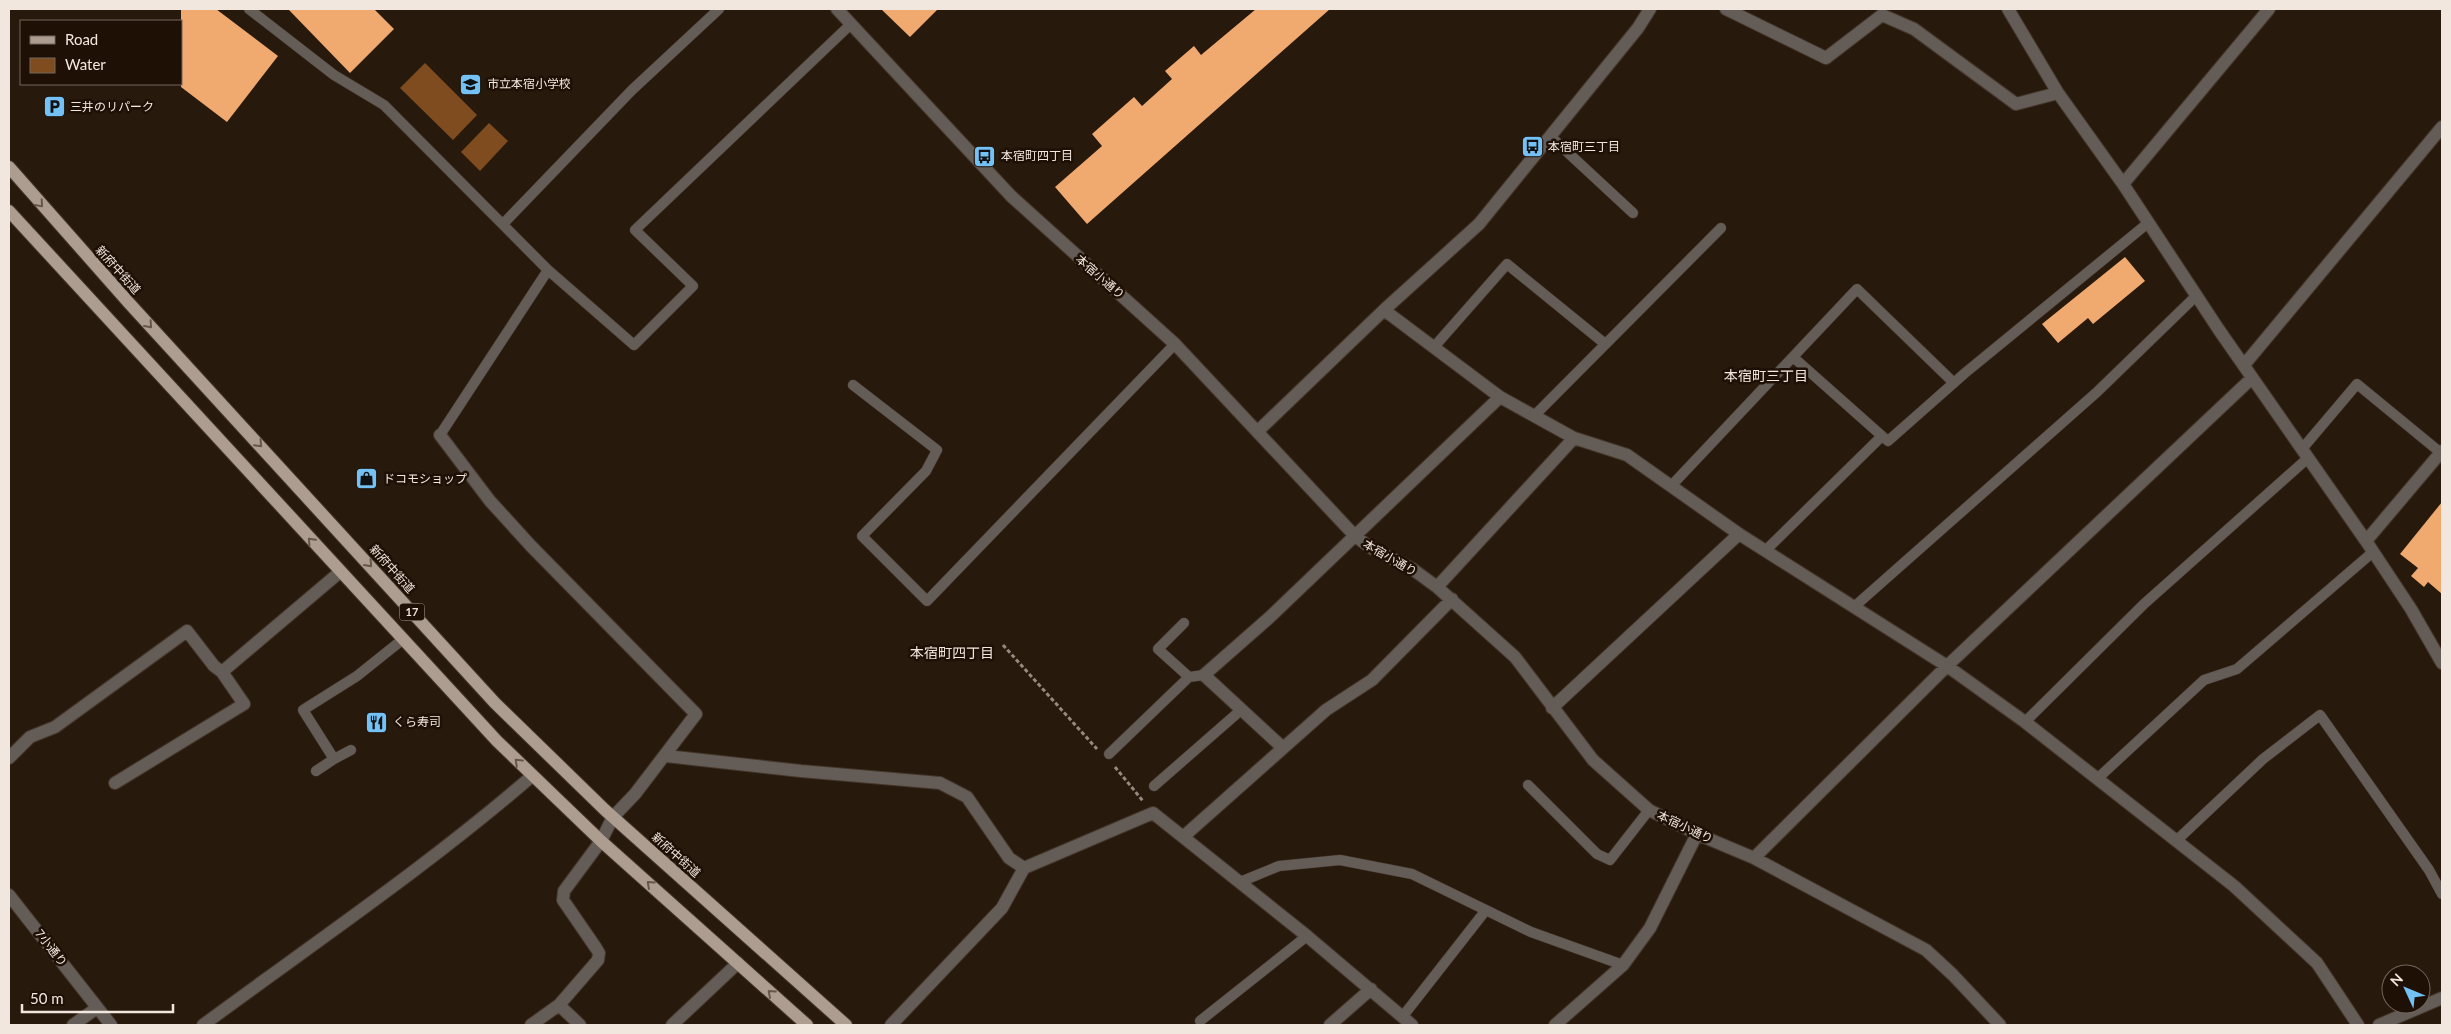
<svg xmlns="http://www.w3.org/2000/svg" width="2451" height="1034" font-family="Lato,'Noto Sans JP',sans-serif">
  <rect width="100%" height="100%" fill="#28190d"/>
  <path fill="#7e4c1f" d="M425,63l52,52 -24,25 -53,-52z
    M489,123l19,18 -28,30 -19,-19z"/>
  <path fill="#f0a96f" d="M181,9h35l62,47 -51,66 -46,-35z
    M288,9h86l20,20 -44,44z
    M881,9h57l-28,28z
    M1256,9h74l-243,215 -32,-37 47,-41 -10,-12 42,-37 8,9 30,-27 -7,-8 29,-25 7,9z
    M2125,257l20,24 -52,43 -5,-6 -30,25 -16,-19z
    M2442,502v92l-14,-12 -4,5 -13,-11 7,-8 -18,-14z"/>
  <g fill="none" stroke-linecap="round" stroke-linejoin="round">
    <defs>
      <path id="service" d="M249,9l85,66 50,30 164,165 86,75 59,-59 -58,-56 216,-206
        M1550,136l83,77
        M503,224l129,-134 87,-81
        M1434,347l73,-83 97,79
        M1793,357l89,79
        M853,385l84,65 -11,21 -64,65 65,65 248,-257
        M1534,416l187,-188
        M440,435l108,-165
        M2302,449l55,-65 84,69
        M1672,485l185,-196 97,94
        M1766,550l116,-114 6,5 77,-68 183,-150
        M1855,606l242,-214 99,-96
        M1184,623l-26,26 31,28
        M2025,722l119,-118 164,-146
        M1109,754l80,-77 15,-2
        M334,759l17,-9
        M316,771l18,-12 -31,-49 54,-34 45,-36
        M2097,779l107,-99 33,-11 136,-117
        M1528,785l69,69 13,6 39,-50
        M1154,786l87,-76
        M2176,841l87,-82 57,-44 109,155 13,24
        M1240,882l39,-16 61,-6 72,14 119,58 92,33
        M1403,1016l83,-106
        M1200,1021l107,-85"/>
      <path id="minor" d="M837,9l174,187 164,148 180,192 16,12 40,20 26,19 78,70 78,103 56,50 48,24 57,24 172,92 27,25 47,50
        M1726,9l100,49 56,-43 32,14 102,75 42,-11
        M2008,9l50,84 65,91 96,146 147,211 45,68 31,54
        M2123,184l146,-175
        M1384,310l116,87 74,41 53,17 112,79 208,132 78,56 209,164 83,77 41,62
        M2244,365l198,-238
        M1258,431l126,-121 95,-86 159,-196 12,-19
        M440,435l50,66 41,45 165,168 -61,80 -22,23 -12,24 -37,50 -1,9 33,48 3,5 -1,7 -39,45 -28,20
        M2366,541l76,-90
        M1437,587l137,-149
        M1552,708l187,-174
        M1282,747l-78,-72 66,-58 230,-220
        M666,756l135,15 139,12 27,14 42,61 15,10
        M9,758l21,-21 25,-10 132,-96 27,35 8,6
        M115,783l129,-79 -22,-32 118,-100
        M1183,837l143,-127 46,-30 80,-81
        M1754,858l193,-192 305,-288
        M559,1005l21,20
        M73,1025l24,-17
        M203,1025c111,-82 225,-159 329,-249
        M672,1025l66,-62
        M891,1025l111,-117 22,-40 129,-55 154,123 105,89
        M1330,1025l41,-36
        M1555,1025l68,-60 27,-37 47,-94
        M2379,1025l63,-27"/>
      <path id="tertiary" d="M9,895l102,130"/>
      <path id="primary" d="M9,167l120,136 366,400 110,107 241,215
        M9,211l488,530 104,100 206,184"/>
    </defs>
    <use href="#service" stroke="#44362a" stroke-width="11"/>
    <use href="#minor" stroke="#44362a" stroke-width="14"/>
    <use href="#tertiary" stroke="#44362a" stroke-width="14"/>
    <use href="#primary" stroke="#44362a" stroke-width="14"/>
    <path stroke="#968a80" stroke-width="3" stroke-dasharray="4 2.5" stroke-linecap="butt" d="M1003,645l94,104
      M1115,767l28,34"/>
    <use href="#service" stroke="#645c56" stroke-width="10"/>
    <use href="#minor" stroke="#645c56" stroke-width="12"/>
    <use href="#tertiary" stroke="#645c56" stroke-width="12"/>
    <use href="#primary" stroke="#ad9c90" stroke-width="12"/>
  </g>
  <defs><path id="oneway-chevron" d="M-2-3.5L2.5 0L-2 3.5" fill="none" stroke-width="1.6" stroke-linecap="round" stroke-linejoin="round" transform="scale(1.25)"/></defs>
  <g stroke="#66564a">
    <use href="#oneway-chevron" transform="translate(40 204) rotate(49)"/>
    <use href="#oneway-chevron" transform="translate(149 325) rotate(48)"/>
    <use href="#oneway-chevron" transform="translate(259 444) rotate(47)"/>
    <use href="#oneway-chevron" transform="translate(311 541) rotate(-133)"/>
    <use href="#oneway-chevron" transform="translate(369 564) rotate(48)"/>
    <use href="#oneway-chevron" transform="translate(518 762) rotate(-136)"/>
    <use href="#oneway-chevron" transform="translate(650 884) rotate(-138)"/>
    <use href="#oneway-chevron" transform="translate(771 993) rotate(-138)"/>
  </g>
  <defs>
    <symbol id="school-square" viewBox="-11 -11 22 22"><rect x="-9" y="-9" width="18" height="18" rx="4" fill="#73c1f5" stroke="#1e1005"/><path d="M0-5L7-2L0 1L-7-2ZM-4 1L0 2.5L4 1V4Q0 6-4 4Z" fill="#111"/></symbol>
    <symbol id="parking-square" viewBox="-11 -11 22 22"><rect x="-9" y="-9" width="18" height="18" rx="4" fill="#73c1f5" stroke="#1e1005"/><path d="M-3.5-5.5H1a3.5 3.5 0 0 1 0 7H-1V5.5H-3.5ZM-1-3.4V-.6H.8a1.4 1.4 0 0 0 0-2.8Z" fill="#111"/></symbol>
    <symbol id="bus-square" viewBox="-11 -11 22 22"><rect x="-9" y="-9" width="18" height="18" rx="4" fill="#73c1f5" stroke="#1e1005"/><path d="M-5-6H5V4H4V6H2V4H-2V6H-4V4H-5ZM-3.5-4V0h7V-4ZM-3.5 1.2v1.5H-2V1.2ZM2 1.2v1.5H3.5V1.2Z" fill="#111"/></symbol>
    <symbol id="shop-square" viewBox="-11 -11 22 22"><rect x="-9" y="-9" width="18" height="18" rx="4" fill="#73c1f5" stroke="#1e1005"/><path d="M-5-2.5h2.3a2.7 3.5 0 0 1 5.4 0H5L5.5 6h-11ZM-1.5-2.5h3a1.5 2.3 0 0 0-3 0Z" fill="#111"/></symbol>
    <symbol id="restaurant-square" viewBox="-11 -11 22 22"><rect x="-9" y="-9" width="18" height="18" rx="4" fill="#73c1f5" stroke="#1e1005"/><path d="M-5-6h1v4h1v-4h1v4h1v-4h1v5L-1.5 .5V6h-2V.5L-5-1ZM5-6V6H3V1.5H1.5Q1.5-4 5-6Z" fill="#111"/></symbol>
  </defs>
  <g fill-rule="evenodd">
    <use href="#school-square" x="458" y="72" width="25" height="25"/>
    <use href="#parking-square" x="42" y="94" width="25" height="25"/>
    <use href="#bus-square" x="1520" y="134" width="25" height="25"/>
    <use href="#bus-square" x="972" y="144" width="25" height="25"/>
    <use href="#shop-square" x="354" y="466" width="25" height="25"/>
    <use href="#restaurant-square" x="364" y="710" width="25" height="25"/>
  </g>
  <g text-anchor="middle" stroke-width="5" stroke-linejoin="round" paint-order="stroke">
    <rect fill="#1e1005" stroke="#b2a69e" stroke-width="1" x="399.5" y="603.5" width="25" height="17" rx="4"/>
    <g font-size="11" font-weight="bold" fill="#f1e7df">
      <text x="412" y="616">17</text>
    </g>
    <g font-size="12" fill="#f1e7df" stroke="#1e1005" text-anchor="start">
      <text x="487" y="88">市立本宿小学校</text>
      <text x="70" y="111">三井のリパーク</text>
      <text x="1548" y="151">本宿町三丁目</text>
      <text x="1001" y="160">本宿町四丁目</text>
      <text x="383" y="483">ドコモショップ</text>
      <text x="393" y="726">くら寿司</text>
    </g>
    <g font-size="12" fill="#f1e7df" stroke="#1e1005">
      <text transform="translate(118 270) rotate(48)" y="4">新府中街道</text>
      <text transform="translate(1100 277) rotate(41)" y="4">本宿小通り</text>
      <text transform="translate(1390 558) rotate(30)" y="4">本宿小通り</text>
      <text transform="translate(392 569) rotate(48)" y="4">新府中街道</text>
      <text transform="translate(1685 827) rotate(25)" y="4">本宿小通り</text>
      <text transform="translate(676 855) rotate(42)" y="4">新府中街道</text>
      <text transform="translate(51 948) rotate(52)" y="4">7小通り</text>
    </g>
    <g font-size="14" fill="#f1e7df" stroke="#1e1005">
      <text x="1766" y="381">本宿町三丁目</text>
      <text x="952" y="658">本宿町四丁目</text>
    </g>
  </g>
  <rect width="2451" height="1034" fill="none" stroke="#f1e7df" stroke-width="20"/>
  <rect x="20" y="20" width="162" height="65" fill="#1e1005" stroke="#72665c"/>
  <rect x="30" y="36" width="25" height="8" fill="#ad9c90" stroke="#72665c"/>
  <text x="65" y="45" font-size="15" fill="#f1e7df">Road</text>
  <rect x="30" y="58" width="25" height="15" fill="#7e4c1f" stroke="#72665c"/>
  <text x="65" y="70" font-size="15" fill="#f1e7df">Water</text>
  <g transform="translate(2406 989) rotate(314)"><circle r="24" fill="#1e1005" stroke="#72665c"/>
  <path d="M0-4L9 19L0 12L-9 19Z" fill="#73c1f5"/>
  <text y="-8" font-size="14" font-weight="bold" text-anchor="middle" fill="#f1e7df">N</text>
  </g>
  <path d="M22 1004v8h151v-8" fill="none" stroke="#f1e7df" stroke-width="2.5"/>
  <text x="30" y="1004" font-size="15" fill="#f1e7df" stroke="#1e1005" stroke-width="4" paint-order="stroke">50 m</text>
</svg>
